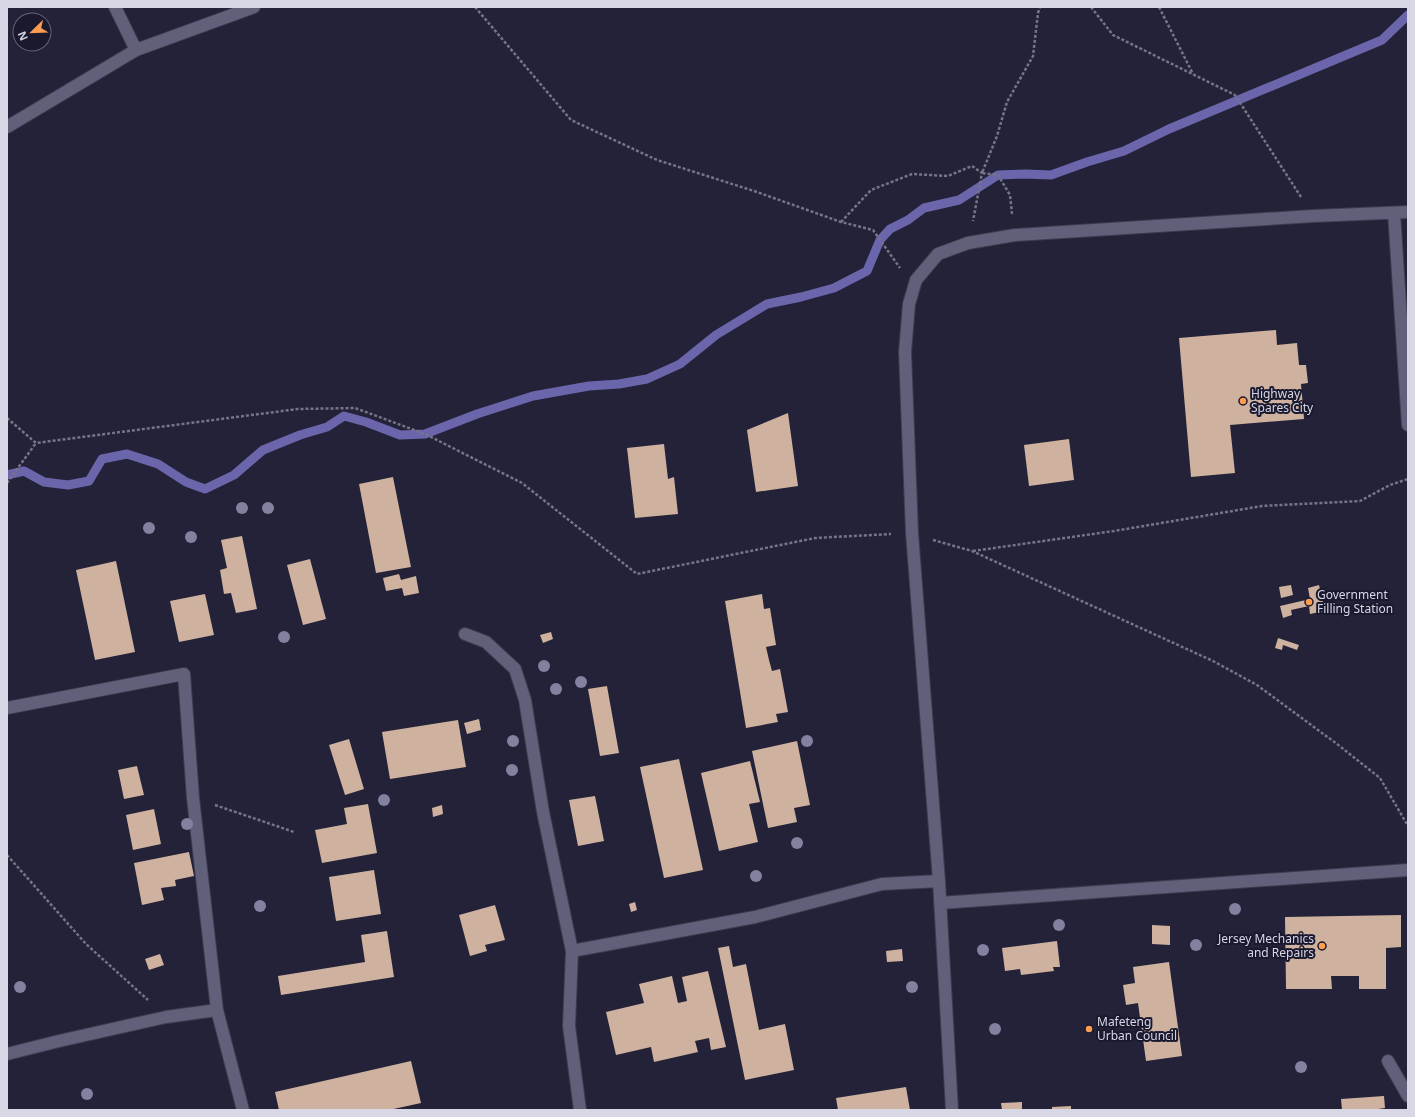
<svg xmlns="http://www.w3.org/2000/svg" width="1415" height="1117" font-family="'Noto Sans',sans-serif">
  <rect width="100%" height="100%" fill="#232238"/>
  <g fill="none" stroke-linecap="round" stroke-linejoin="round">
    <path stroke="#6b66ac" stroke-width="9" d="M7,475l17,-4 20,11 24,3 21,-4 13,-22 25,-5 31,10 28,18 19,7 29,-14 29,-25 37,-15 27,-8 17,-11 22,6 34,13 25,-1 52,-20 56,-18 56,-10 30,-2 28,-5 33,-15 36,-29 51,-31 34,-7 33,-9 33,-17 13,-31 10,-11 18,-9 16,-12 35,-8 39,-25 28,-1 25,1 36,-13 37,-11 45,-22 213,-89 26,-25"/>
  </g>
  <path fill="#ceb29f" d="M1276,330l1,15 20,-2 2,22h7l2,18 -7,1 3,35 -74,6 5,48 -44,4 -12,-139z
    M788,413l10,73 -42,6 -9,-62z
    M1069,439l5,41 -45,6 -5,-41z
    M664,444l4,35 6,-2 4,37 -43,4 -8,-70z
    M393,477l18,90 -35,6 -17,-89z
    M242,536l15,73 -21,4 -5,-20 -7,1 -4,-24 7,-2 -6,-28z
    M310,559l16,60 -23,6 -16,-60z
    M116,561l19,91 -40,8 -19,-90z
    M399,574l2,6 15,-4 3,17 -15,3 -2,-8 -16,3 -3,-13z
    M1291,585l2,10 -12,3 -2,-11z
    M1319,585l6,26 -15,3 -1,-8 -18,4 1,5 -9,3 -3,-12 30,-7 -2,-11z
    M205,594l9,41 -35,7 -9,-41z
    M762,594l2,15 6,-1 6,37 -10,2 3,13 3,11 8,-2 8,43 -12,2 2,8 -32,6 -21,-127z
    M551,632l2,7 -10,4 -3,-8z
    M1278,638l21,7 -2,5 -14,-5 -1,5 -7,-2z
    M607,686l12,67 -19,3 -12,-67z
    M479,719l2,11 -14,4 -3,-11z
    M458,720l8,47 -76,12 -8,-47z
    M349,739l15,50 -19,6 -16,-50z
    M797,741l13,64 -16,3 3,14 -29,6 -16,-77z
    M679,759l24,111 -39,8 -24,-111z
    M750,761l10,41 -11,2 9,38 -39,9 -18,-78z
    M137,766l7,29 -20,4 -6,-29z
    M595,796l9,45 -26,5 -9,-46z
    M368,804l9,49 -55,10 -7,-33 32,-6 -3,-16z
    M442,805l1,9 -10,3 -1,-9z
    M154,809l7,35 -28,6 -7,-35z
    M189,852l5,24 -19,4 1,6 -15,2 3,12 -22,5 -8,-42z
    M374,870l7,44 -45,7 -7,-44z
    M635,902l2,8 -6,2 -2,-8z
    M495,905l10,35 -20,5 2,6 -17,5 -11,-41z
    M1401,915v32l-15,1v41h-27v-13h-28l1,13h-46l-1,-72z
    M1152,925l18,1v19l-18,-1z
    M387,931l7,46 -113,18 -3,-19 87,-14 -4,-27z
    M1057,941l3,26h-7l1,4 -33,4 -1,-6 -15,2 -3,-23z
    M729,946l4,21 13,-3 13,66 26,-6 9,46 -49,10 -27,-132z
    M902,949l1,12 -16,1 -1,-11z
    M160,954l4,11 -15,5 -4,-11z
    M1169,962l13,94 -36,5 -8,-58 -12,2 -3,-20 12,-2 -2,-16z
    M708,971l18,76 -15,3 -2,-12 -14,3 3,11 -44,10 -3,-15 -35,8 -10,-43 38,-9 -5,-19 33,-8 6,27 9,-2 -5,-24z
    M411,1061l10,42 -32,7h-110l-4,-18z
    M906,1087l4,23h-72l-2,-12z
    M1384,1096l1,12 -7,1v1h-36l-1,-11z
    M1022,1102v8h-20l-1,-7z
    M1071,1106v4h-19v-3z"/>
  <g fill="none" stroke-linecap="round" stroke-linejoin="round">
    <defs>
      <path id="service" d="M465,634l21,8 29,27 10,31 18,112 29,139 -3,75 11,84
        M1388,1061l20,35"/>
      <path id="minor" d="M115,7l21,43
        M7,127l129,-77 118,-43
        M1394,213l14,212
        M7,708l177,-34 9,124 24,212 26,100
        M940,903l468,-33
        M572,951l183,-34 127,-33 57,-3
        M7,1054l52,-13 107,-24 51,-7
        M952,1110l-13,-229 -27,-348 -7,-181 4,-48 7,-24 22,-26 30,-11 47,-8 298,-19 95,-4"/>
    </defs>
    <use href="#service" stroke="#3d3c4f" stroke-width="14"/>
    <use href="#minor" stroke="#3d3c4f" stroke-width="14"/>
    <path stroke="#767588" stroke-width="2.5" stroke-dasharray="3 2" stroke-linecap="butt" d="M475,7l96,113 86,40 97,31 87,31 32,8 27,38
      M1091,7l22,28 122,60 66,102
      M1159,7l34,67
      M1012,214l-2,-19 -12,-20 -16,-2 15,-37 10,-34 26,-46 5,-43 2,-6
      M841,222l30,-32 41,-16 36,2 24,-10 10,7 -9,48
      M7,418l29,25 262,-34 57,-1 70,26 97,49 115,91 178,-36 76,-4
      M7,483l29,-40
      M933,540l39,11 241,110 44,24 80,59 43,34 28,48
      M973,551l141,-20 148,-25 98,-5 30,-16 18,-6
      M215,805l79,27
      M7,855l79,89 62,56"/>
    <use href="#service" stroke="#61607a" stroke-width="12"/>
    <use href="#minor" stroke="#61607a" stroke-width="12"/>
  </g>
  <g fill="#8281a0">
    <circle cx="242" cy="508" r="6"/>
    <circle cx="268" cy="508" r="6"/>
    <circle cx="149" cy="528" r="6"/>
    <circle cx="191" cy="537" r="6"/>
    <circle cx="284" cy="637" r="6"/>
    <circle cx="544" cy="666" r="6"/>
    <circle cx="581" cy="682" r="6"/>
    <circle cx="556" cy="689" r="6"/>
    <circle cx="513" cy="741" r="6"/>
    <circle cx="807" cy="741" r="6"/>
    <circle cx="512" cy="770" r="6"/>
    <circle cx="384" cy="800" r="6"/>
    <circle cx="187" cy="824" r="6"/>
    <circle cx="797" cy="843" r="6"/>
    <circle cx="756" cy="876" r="6"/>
    <circle cx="260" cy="906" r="6"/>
    <circle cx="1235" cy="909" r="6"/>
    <circle cx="1059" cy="925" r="6"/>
    <circle cx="1196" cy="945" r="6"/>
    <circle cx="983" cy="950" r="6"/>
    <circle cx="20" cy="987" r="6"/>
    <circle cx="912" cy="987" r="6"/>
    <circle cx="995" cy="1029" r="6"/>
    <circle cx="1301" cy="1067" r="6"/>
    <circle cx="87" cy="1094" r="6"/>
  </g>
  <g fill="#fc9d53" stroke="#1a192e" stroke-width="1.5">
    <circle cx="1243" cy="401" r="4"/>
    <circle cx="1309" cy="602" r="4"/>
    <circle cx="1322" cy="946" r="4"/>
    <circle cx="1089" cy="1029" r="4"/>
  </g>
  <g text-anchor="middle" stroke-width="4" stroke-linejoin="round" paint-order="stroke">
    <g font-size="12" fill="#d7d7e6" stroke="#1a192e" text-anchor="start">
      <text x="1251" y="398">Highway<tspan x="1251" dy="14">Spares City</tspan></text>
      <text x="1317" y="599">Government<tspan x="1317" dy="14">Filling Station</tspan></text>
      <text x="1314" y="943" text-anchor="end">Jersey Mechanics<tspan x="1314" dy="14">and Repairs</tspan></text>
      <text x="1097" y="1026">Mafeteng<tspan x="1097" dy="14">Urban Council</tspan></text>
    </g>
  </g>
  <rect width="1415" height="1117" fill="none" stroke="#d7d7e6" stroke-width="16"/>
  <g transform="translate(32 32) rotate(247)"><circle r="19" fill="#1a192e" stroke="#666578"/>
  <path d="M0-3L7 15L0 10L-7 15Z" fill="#fc9d53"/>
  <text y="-6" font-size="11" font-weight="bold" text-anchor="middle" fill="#d7d7e6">N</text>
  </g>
</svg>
